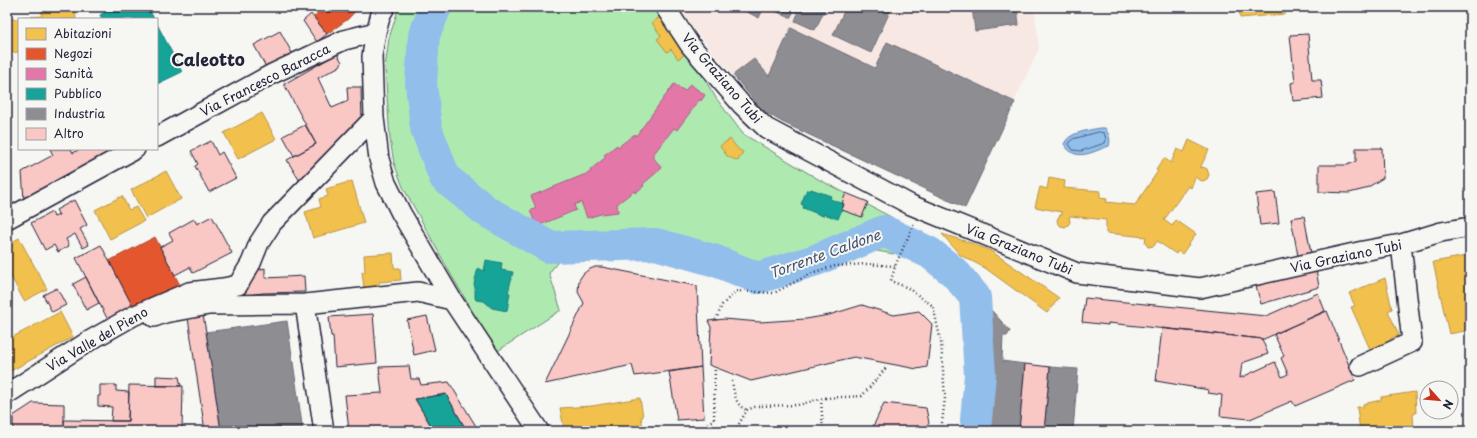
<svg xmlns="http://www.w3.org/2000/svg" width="1477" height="438" font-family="'Playpen Sans',sans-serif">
  <rect width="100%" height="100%" fill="#f6f6f2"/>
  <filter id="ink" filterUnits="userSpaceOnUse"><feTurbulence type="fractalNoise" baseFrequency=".025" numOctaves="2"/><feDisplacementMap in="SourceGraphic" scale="8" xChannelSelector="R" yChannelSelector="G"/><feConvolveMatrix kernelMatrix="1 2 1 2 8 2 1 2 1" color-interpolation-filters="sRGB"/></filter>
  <g filter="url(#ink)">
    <path fill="#f7e8e4" d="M678,7h356l5,41 -74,160 -183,-86 -20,-12 -80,-95z"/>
    <path fill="#aeeab0" stroke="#688676" d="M399,7h258l31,45 28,46 27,36 75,45 75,39 13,15 -12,21 -34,-6 -66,25 -21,10 -24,1 -9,-4 -24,-19 -60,-17 -53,1 -42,13 -12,15 12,37 -65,42 -47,-81 -46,-84 -9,-24 -4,-24 -5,-71 4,-30z"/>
    <path fill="#91beeb" stroke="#6580a5" d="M1099,128h6c4,6 6,12 4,18 -17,6 -34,17 -45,-2 5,-12 23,-13 35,-16z"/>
    <path fill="#f2c14e" stroke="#b49148" d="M41,7h34l1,12h-57v33l-12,1v-34h17l-1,-2 19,-1z
      M1239,7h46v7l-45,4z
      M662,15l26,37 -10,7 -7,-10 -4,3 -10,-13 4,-3 -9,-13z
      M262,113l14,26 -38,20 -14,-26z
      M730,139l8,10 5,3 -5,9 -11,-5 -7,-10z
      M1189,140l20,10 -9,18 3,-1 4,2 2,6 -2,4 -4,2 -4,-1 -4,-3 -4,11 -3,-2 -24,34 8,6 4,-6 20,14 -14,20 -4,-3 -2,3 -19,-13 -3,5 -6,1 -3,-5 1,-5 -40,-4v-13l-35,-4 -2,1 1,5 -2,3 -3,2 -4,-1 -3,-2 -1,-4 2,-4 3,-2v-2l-27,-5 5,-20 7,2 2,-11 16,3 -1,7 36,3v7l7,1 -1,3 29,3 23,-34 -2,-1 8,-12 7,5 6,-14 7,3z
      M166,171l15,28 -35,19 -15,-28z
      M352,181l12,42 -51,15 -8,-26 16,-5 -2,-8 9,-3 -2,-7z
      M122,196l7,14 7,-3 8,14 -34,18 -15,-29z
      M942,234l26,8 23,9 68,47 -12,15 -62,-45 -25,-13z
      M19,238l28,51 -23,12 -17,-32v-24z
      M393,253l1,15h6l1,12 -22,2v5l-15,1 -2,-16h3l-1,-17z
      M1466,256l4,20v54l-21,4 -16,-72z
      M1385,278l7,31 -4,2 11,24 -9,4 1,2 -21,8 -19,-42 4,-1 -6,-13z
      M60,312l13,25 -66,36v-33z
      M1415,392l1,21 -3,1 1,17h-54l-3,-24h6v-3l18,-4v-3z
      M640,398l3,19h-2l2,11 -17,3h-49l-1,-5 -12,3 -4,-21 32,-2z"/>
    <path fill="#e4572e" stroke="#aa4732" d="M323,7h36l-11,12 -21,15 -13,-17z
      M155,237l26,50 -46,24 -26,-50z"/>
    <path fill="#e377a8" stroke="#a95e87" d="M674,84l11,7 5,-7 15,11 -4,6 -1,-2 -23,31 -3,-2 -22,28 10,12 -19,16 1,2 -9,7 -1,-2 -17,13 1,8 -17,2 -14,4 -6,-16 -7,3 2,5 -36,15 1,2 -1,1 -4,-7 -1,1 -5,-11 6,-3 -5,-12 60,-24 -1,-2 16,-13 -2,-2 13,-10 1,2 17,-13 1,2z"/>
    <path fill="#17a398" stroke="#1a7c7c" d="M108,7h48l-6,4 4,8h-52l-2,-4 9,-5z
      M157,24l25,48 -25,12z
      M807,189l3,2 1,-2 20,7 -1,3 14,5 -6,15 -14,-5 -1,2 -20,-8 1,-2 -3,-2z
      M486,260l16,3 -1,7 12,2 -5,21h2l-3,18 -15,-3 -8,-7 -8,-1 -1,-2v-10l-1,-4 4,-16 6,3z
      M446,394l21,37h-33l-19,-32z"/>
    <path fill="#8d8d92" stroke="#6d6d78" d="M737,7h27l-5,11z
      M767,7h59l-11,23 -20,-9 3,-8 -4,-2 -4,7z
      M846,7h46l-21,46 -38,-18z
      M972,7h45l2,18 -44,6z
      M791,28l84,40 12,-26 128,60 -50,106 -183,-86 -20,-12 -29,-35 21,-16 15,17z
      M984,302l26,29 -3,5h-4l-1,25 23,3 -6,67h-36l3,-71 -1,-19 -7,-34z
      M287,321l16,110h-82l-15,-99z
      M1050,367l28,2 -5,62h-29z"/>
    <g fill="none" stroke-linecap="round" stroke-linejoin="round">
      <path stroke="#4e6081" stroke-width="1" d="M1099,132l5,1 2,6 -1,4 -24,8 -8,-1 -4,-6v-2l4,-3z"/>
      <path stroke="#91beeb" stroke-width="32" d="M436,7l-12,28 -3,49 5,44 19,50 41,33 63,36 107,-3 60,17 42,17 58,-18 68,-29 46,22 25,20 20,24 5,78 -4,45"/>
    </g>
    <path fill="#f9c8c5" stroke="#22223b" d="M311,14l16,20 -10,8 -14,-21z
      M280,31l12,22 -26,14 -12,-22z
      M1308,34l4,46h9l2,18 -30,3 -2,-18 4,-1 -5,-47z
      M337,54l5,8 -2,4 -22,12 14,30 16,-7 -1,-14h14l1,36 -15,9 2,3 -48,48 -14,-23 29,-16 -32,-60z
      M305,125l11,19 -22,12 -11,-20z
      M211,141l7,14 4,-3 14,26 -27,14 -14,-26 3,-2 -7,-13z
      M1356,148h26l1,30 -18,11 -16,4 -30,-1v-27h28l9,-4z
      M50,149h21l2,4 7,-4h36l-92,51 -2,-28 31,-17z
      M1275,192l4,31 -19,2 -4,-31z
      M846,193l22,9 -6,15 -20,-7 2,-6 -2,-1z
      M74,200l13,25 -7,4 9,16 -6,3 -8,-14 -9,5 3,7 -11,6 -4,-7 -9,5 -14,-27 21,-11 2,5 5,-2 -3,-5z
      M212,216l20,37 -39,20 -3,-6 -15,8 -15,-28 13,-7 -4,-7 25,-14 3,5z
      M1304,216l7,37 -13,3 -7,-38z
      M101,245l34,66 -25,13 -34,-66z
      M595,267h7l95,19 4,81 -66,9 -3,-11 -87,19 39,-81 -6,-11 1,-12 4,-6 5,-4z
      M265,268v10l39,-2 1,16 -42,1 -24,3v-5l16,-20z
      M1316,269l3,18 -58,17 -5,-18z
      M86,277l13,26 -13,7 -13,-26z
      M57,288l9,17 -14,7 -9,-17z
      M1318,293l7,18 -61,28 -156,-16v2l-26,-3 3,-24 181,18z
      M862,305l32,10 25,-4 13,13 -5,43 -10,2 -63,-12 -103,24 -42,-16 2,-38 -3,-6 16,-2 36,3 46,-3 23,-4z
      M1327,311l28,69 -60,26 -3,-5 -42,18 -30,-3 2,-21 -14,-2 1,-3 -53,-9 6,-53 100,11 6,15 -26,9 -2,15 35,-16 7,15 6,-3 -7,-16 3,-2 -10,-22z
      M373,314l4,49 -42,4 -2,-31h-2l-2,-19z
      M203,315l3,17 15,99h-16l-17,-113z
      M427,316l8,34 -21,5 -7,-35z
      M1025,364l25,3 -6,64h-25z
      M409,366l2,13h8l2,6 28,-3 30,49h-12l-21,-37 -31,5 19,32h-85l-4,-36 37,-2 -3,-26z
      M701,367l3,51 -27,2 -8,-48z
      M156,376l23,1 2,9h-25z
      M100,385h16v6l13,1 -1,29h-17l1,-14 -14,-1v-10h2z
      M129,385l54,1 -1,45h-118v-11l64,1z
      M33,403l31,1v27h-51v-15z
      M884,403l42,5 3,15 -5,8h-53z"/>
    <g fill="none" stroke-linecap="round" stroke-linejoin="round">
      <defs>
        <path id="minor" d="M385,7l-4,7 -5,18 -4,24 2,62 5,41 7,24 15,30 51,87 87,131
          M665,7l25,38 52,60 24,23 145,77 166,68 123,15 163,-37 38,-7 40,-12 29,-5
          M157,137l115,-63 72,-34 32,-8
          M7,219l128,-70
          M305,304l19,127
          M154,317l11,-4 44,-8 96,-1 113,-12 34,8
          M1360,366l52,-24 -11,-98
          M7,394l82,-53 44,-25 56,-24 34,-4 15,-3 13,-22 8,-20 13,-20 102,-105"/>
      </defs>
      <use href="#minor" stroke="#22223b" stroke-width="22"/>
      <path stroke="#22223b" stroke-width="2.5" stroke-dasharray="1 3" stroke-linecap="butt" d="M914,224l-19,42 -4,15 17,7 25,18 8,36 4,56 -4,33
        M716,320l6,-15 14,-14 38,2 40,-21 21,-6 30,-2 30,2
        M732,381c2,11 3,25 15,29
        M821,399l2,32
        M698,431l16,-12 1,-52
        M735,431l12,-21 10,-4 41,-1 26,-7 38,-2 24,-28"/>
      <use href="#minor" stroke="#f6f6f2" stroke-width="19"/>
    </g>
  </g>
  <g text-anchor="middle" stroke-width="4" stroke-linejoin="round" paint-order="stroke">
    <g font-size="13" fill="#22223b" stroke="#f6f6f2">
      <text transform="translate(722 78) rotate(49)" y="5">Via Graziano Tubi</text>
      <text transform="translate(265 80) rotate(-27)" y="5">Via Francesco Baracca</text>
      <text transform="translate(1019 249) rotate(22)" y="5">Via Graziano Tubi</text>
      <text transform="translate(1346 256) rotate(-12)" y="5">Via Graziano Tubi</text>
      <text transform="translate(97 339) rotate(-30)" y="5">Via Valle del Pieno</text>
    </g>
    <g font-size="14" font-style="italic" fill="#435170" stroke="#f6f6f2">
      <text transform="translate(825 254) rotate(-20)" y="5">Torrente Caldone</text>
    </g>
    <g font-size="17" font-weight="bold" fill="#22223b" stroke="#f6f6f2">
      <text x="208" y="66">Caleotto</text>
    </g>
  </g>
  <rect width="1477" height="438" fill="none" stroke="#f6f6f2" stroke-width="24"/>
  <rect x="12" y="12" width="1453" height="414" fill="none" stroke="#22223b" stroke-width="1.5" filter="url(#ink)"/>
  <rect x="18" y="18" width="140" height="132" fill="#f6f6f2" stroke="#a1a1a9"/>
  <rect x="26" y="28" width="20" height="12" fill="#f2c14e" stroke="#a1a1a9"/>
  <text x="54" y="38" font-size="12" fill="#22223b">Abitazioni</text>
  <rect x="26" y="48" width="20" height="12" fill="#e4572e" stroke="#a1a1a9"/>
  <text x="54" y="58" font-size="12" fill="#22223b">Negozi</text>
  <rect x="26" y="68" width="20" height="12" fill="#e377a8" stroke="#a1a1a9"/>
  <text x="54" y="78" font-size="12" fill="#22223b">Sanità</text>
  <rect x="26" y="88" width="20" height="12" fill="#17a398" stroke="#a1a1a9"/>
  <text x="54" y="98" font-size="12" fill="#22223b">Pubblico</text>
  <rect x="26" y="108" width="20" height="12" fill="#8d8d92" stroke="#a1a1a9"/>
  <text x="54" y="118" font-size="12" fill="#22223b">Industria</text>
  <rect x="26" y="128" width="20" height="12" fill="#f9c8c5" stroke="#a1a1a9"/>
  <text x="54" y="138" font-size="12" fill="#22223b">Altro</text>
  <g transform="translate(1439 400) rotate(117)"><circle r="19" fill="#f6f6f2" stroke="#a1a1a9"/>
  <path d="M0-3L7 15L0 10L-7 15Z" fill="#c8321e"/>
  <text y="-6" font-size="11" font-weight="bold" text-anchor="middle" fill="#22223b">N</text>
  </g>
</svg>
